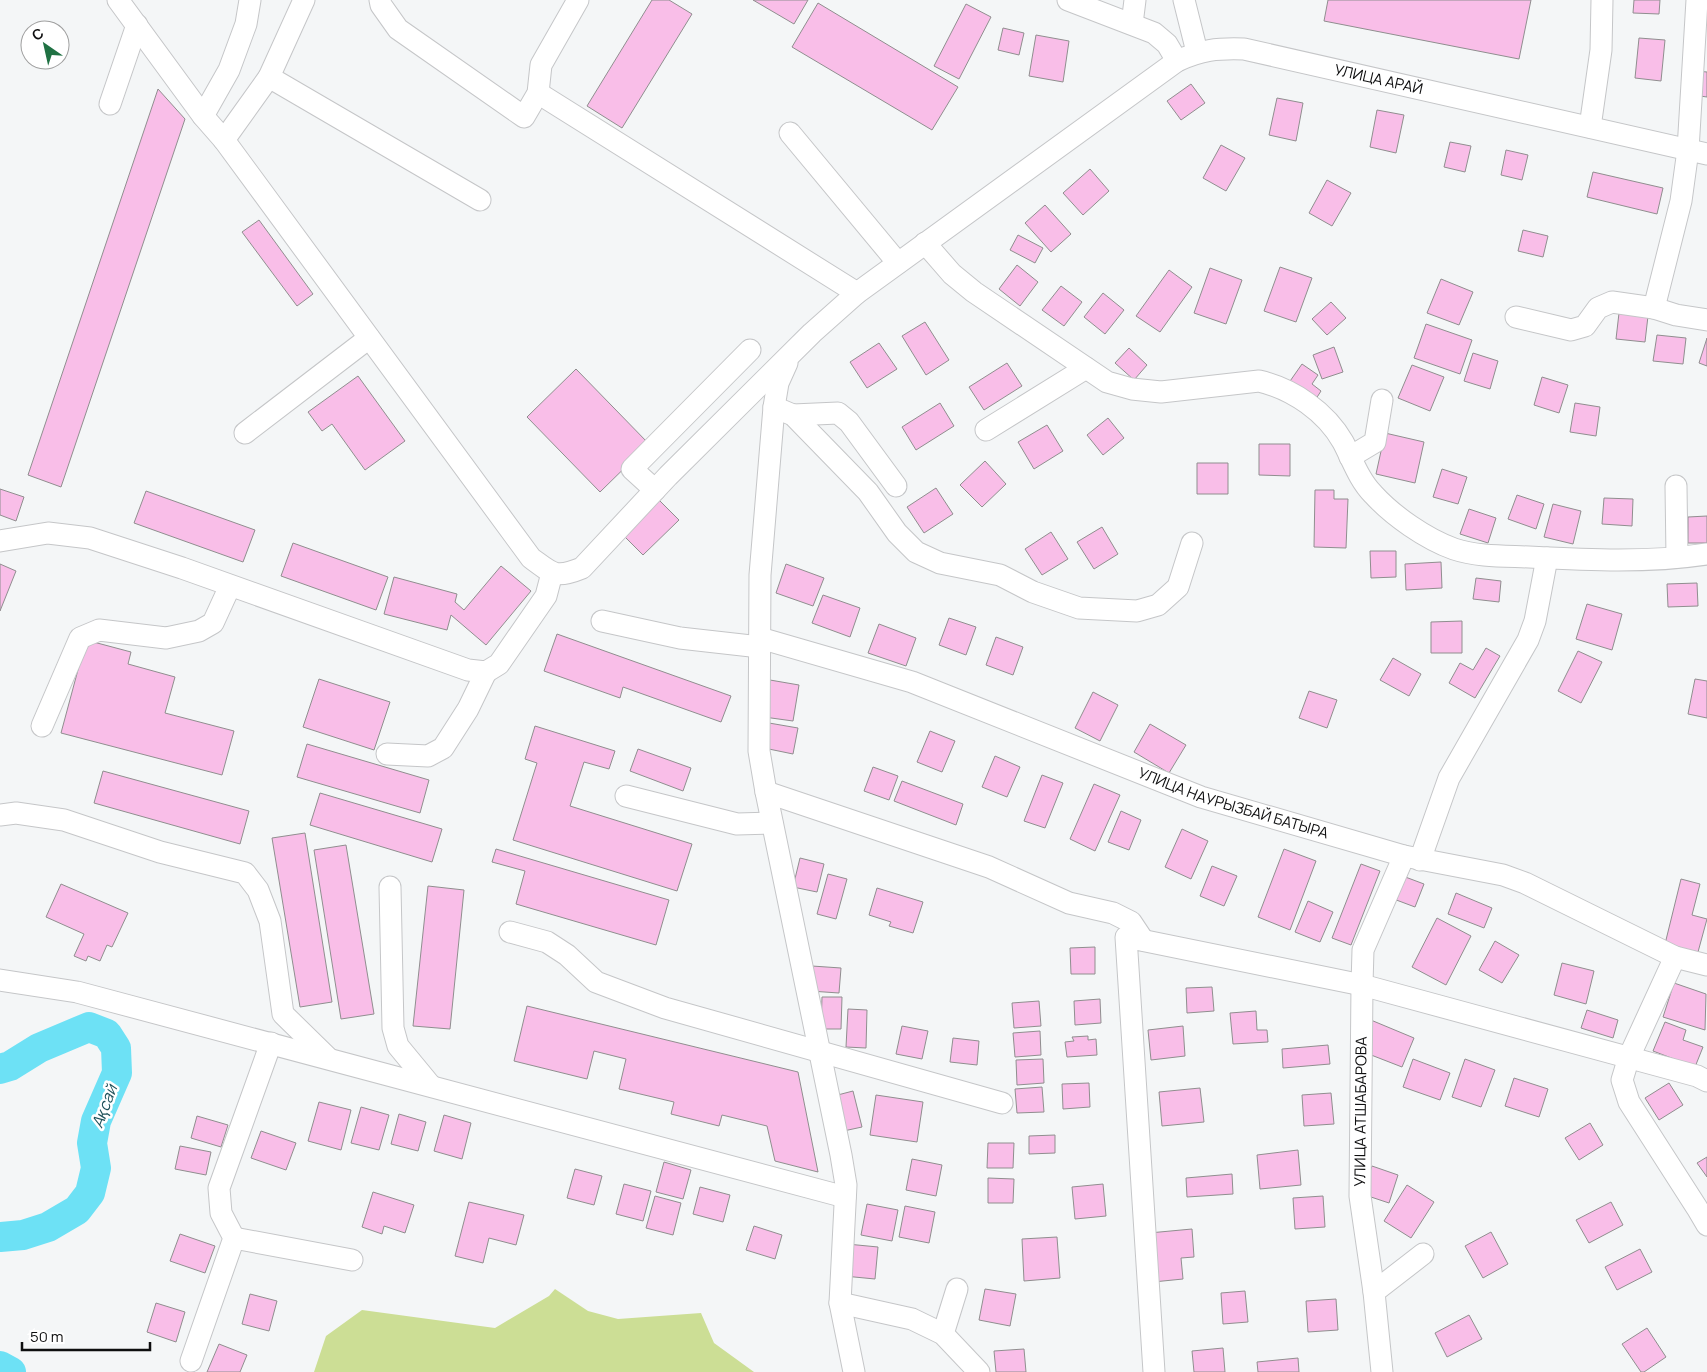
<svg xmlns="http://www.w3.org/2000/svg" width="1707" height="1372" font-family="Manrope,sans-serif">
  <rect width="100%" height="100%" fill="#f4f6f7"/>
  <path fill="#ccde95" d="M555,1289l33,22 30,8 83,-6 13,30 40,29h-440l12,-36 36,-26 133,18 54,-32z"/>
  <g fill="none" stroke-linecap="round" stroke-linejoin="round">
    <path stroke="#6de1f5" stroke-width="30" d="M0,1069l10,-3 29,-18 50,-21 18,7 9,14 1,25 -21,48 -4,22 4,25 -6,25 -13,17 -29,17 -25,8 -23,2
      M0,1366l11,6"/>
  </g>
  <path fill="#f9bee8" stroke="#908e8f" d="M652,0h17l23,14 -70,114 -35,-22z
    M753,0h55l-14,24z
    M1328,0h203l-12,59 -195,-38z
    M1634,0h26l-1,14 -26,-1z
    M818,3l140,84 -26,43 -140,-83z
    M966,4l25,13 -32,62 -25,-13z
    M1003,28l21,5 -5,22 -21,-5z
    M1036,35l33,6 -6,41 -34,-6z
    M1639,38l26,2 -4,41 -26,-3z
    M1696,71l11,1v25l-14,-2z
    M1191,84l14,19 -24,17 -14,-19z
    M158,89l27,30 -124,368 -33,-12z
    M1277,98l26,5 -7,38 -27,-6z
    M1377,110l27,5 -8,38 -26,-6z
    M1450,142l21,4 -6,26 -21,-5z
    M1221,145l24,13 -19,33 -23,-13z
    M1506,150l22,5 -6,25 -21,-5z
    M1090,169l19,22 -26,24 -20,-22z
    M1593,172l70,16 -6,26 -70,-17z
    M1327,180l24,13 -19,33 -23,-13z
    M1045,205l26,29 -20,18 -26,-29z
    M259,220l54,74 -16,12 -55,-74z
    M1523,230l25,6 -5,21 -25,-6z
    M1018,235l25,13 -8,15 -25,-13z
    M1017,265l21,17 -18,24 -21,-17z
    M1280,267l32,11 -16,44 -32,-11z
    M1210,268l32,12 -16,44 -32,-11z
    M1169,270l23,17 -32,45 -24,-16z
    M1441,279l32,13 -14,33 -32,-12z
    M1061,286l21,16 -18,24 -22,-16z
    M1103,293l21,17 -19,24 -21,-17z
    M1331,302l15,16 -19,17 -15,-16z
    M1619,313l29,3 -3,26 -29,-3z
    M925,322l24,38 -23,15 -24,-39z
    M1426,324l46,16 -12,34 -46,-16z
    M1657,335l29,3 -3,26 -30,-3z
    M1707,338v28l-8,-3z
    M879,343l18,26 -30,19 -17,-26z
    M1334,347l9,25 -21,7 -9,-24z
    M1129,348l18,17 -13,15 -19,-17z
    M1473,353l25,8 -8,28 -26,-8z
    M1007,363l15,23 -38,24 -15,-23z
    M1302,364l16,11 -6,9 9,7 -7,11 -26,-18z
    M1412,365l32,12 -14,34 -32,-13z
    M576,369l73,75 -49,48 -73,-75z
    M358,376l47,65 -40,29 -33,-46 -10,7 -14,-19z
    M1542,377l26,8 -9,28 -25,-8z
    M940,403l14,23 -38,24 -14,-23z
    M1575,403l25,4 -4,29 -26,-4z
    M1108,418l16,20 -21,17 -16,-20z
    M1047,425l16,26 -29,18 -16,-27z
    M1385,433l39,9 -9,41 -39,-9z
    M1259,444h31v32l-31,-1z
    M985,461l21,23 -24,23 -22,-22z
    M1197,463h31v31h-31z
    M1442,469l25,8 -9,27 -25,-7z
    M936,488l17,26 -29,19 -17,-26z
    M0,489l24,8 -8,24 -16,-6z
    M1315,490h19v9h14l-2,49 -32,-1z
    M146,491l109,39 -12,32 -109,-39z
    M1517,495l27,9 -8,25 -28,-10z
    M1604,498l29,1 -1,27 -30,-2z
    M658,499l21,21 -36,35 -21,-21z
    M1553,504l28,7 -8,33 -29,-7z
    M1469,509l27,9 -8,25 -28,-9z
    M1707,516v27h-19v-26z
    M1102,527l16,27 -24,15 -17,-27z
    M1051,532l17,27 -26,16 -17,-26z
    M293,543l95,34 -12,33 -95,-34z
    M1370,551h26v26l-25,1z
    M1441,562l1,26 -36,2 -1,-26z
    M0,564l16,7 -16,40z
    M786,564l38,14 -11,28 -37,-13z
    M501,566l30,25 -45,54 -35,-30 -4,15 -63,-16 10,-37 63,17 -2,8 9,8z
    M1476,578l25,3 -2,21 -26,-3z
    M1697,583l1,23 -30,1 -1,-23z
    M823,595l37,13 -10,29 -38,-14z
    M1587,604l35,10 -10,36 -36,-11z
    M949,618l27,9 -10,28 -27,-10z
    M1462,621v32h-31v-31z
    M879,624l37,14 -10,28 -38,-13z
    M557,634l174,62 -10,26 -98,-35 -3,11 -76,-27z
    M996,637l27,10 -10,28 -27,-10z
    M86,640l45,12 -3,12 47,13 -10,36 69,18 -12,44 -161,-42z
    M1486,648l14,8 -25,42 -26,-15 11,-20 13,7z
    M1578,651l24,11 -21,41 -23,-12z
    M1393,658l28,16 -12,22 -29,-16z
    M319,679l71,23 -16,48 -71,-23z
    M1695,679l12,2v37l-19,-4z
    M770,680l29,5 -6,36 -29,-4z
    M1309,691l28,9 -10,28 -28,-10z
    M1093,692l25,13 -18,36 -25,-13z
    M769,723l29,5 -5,26 -29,-6z
    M1150,724l36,21 -17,28 -35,-21z
    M535,726l80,25 -6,18 -25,-7 -14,44 122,38 -15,47 -164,-51 24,-77 -12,-4z
    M930,731l25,10 -13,31 -25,-10z
    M307,744l122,36 -9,33 -123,-36z
    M638,749l53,19 -8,23 -53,-20z
    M995,756l25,11 -13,30 -25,-10z
    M873,767l25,9 -9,24 -25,-9z
    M103,771l146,40 -9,33 -146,-41z
    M1042,775l21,8 -18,45 -21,-7z
    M902,781l61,23 -7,21 -62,-24z
    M1094,784l26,11 -25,56 -25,-12z
    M320,793l122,36 -10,33 -122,-37z
    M1121,811l20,9 -12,30 -21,-8z
    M1182,829l26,12 -17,38 -26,-12z
    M305,833l27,169 -32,5 -28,-169z
    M346,845l28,169 -33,5 -27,-169z
    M496,849l173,51 -13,45 -140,-41 9,-33 -33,-9z
    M1284,849l32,12 -26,69 -32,-13z
    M800,858l24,6 -7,28 -24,-5z
    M1361,864l19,7 -29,74 -19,-7z
    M1212,866l25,10 -13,30 -24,-10z
    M828,874l19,5 -11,40 -19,-5z
    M1400,875l24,9 -9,23 -24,-9z
    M1681,879l19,5 -8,31 15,4 -9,33 -33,-8z
    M61,884l67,29 -16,34 -5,-2 -7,16 -12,-5 -2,5 -12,-5 10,-22 -38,-17z
    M428,886l36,4 -14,139 -37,-3z
    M877,888l46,14 -10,31 -24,-7 2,-4 -22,-7z
    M1456,893l36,15 -8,20 -36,-14z
    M1308,901l25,11 -13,30 -25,-10z
    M1437,918l34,18 -25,49 -34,-18z
    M1495,941l24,14 -17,28 -23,-13z
    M1095,947v27h-24l-1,-26z
    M1562,963l32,8 -8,33 -32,-9z
    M812,966l29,2 -2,25 -29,-2z
    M1674,983l32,11 -1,36 -42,-13z
    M1212,987l2,24 -27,2 -1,-25z
    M822,997h20l-1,32h-20z
    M1100,999l1,24 -26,2 -1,-24z
    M1039,1001l2,25 -27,2 -2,-25z
    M527,1006l271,66 20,100 -43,-11 -8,-35 -45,-11 -3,11 -48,-12 3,-12 -55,-13 7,-30 -32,-8 -7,28 -73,-18z
    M848,1009l19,1 -1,38 -20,-1z
    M1587,1010l31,10 -5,18 -32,-10z
    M1256,1011l1,19h10l1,12 -35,2 -3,-31z
    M1366,1018l48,20 -12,29 -36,-14z
    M1665,1022l21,8 -3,10 20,7 -8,20 -42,-16z
    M902,1026l26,5 -6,28 -26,-5z
    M1183,1026l2,30 -34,4 -3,-30z
    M1040,1031l1,24 -26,2 -2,-24z
    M1088,1036v4l8,-1 1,16 -30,2 -2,-15 9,-1 -2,-4z
    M953,1038l26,3 -2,24 -27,-3z
    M1328,1045l2,19 -47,4 -1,-19z
    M1043,1059l1,24 -27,2 -1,-25z
    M1413,1059l37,14 -10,27 -37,-13z
    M1465,1059l30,11 -14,37 -29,-10z
    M1514,1078l34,11 -9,28 -34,-11z
    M1089,1083l1,24 -27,2 -1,-25z
    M1669,1083l14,22 -24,15 -14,-22z
    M1042,1087l2,25 -27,1 -2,-24z
    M1200,1088l4,34 -42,4 -3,-34z
    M853,1091l9,36 -23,5 -9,-35z
    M1331,1093l3,31 -30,2 -2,-31z
    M876,1095l47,7 -6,40 -47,-7z
    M319,1102l32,8 -10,40 -33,-9z
    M361,1107l28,8 -10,35 -28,-7z
    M399,1114l27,8 -8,29 -27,-7z
    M444,1115l27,8 -9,36 -28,-8z
    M197,1116l31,9 -7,22 -30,-9z
    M1590,1123l13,22 -24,15 -14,-22z
    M261,1131l35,12 -10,27 -35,-12z
    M1055,1135v18l-26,1v-18z
    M988,1143h26l-1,25h-26z
    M180,1146l31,6 -5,23 -31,-6z
    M1298,1150l3,35 -41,4 -3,-34z
    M1707,1157v20l-10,-14z
    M912,1159l30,6 -6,31 -30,-6z
    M664,1162l27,8 -8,29 -27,-7z
    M1372,1166l26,9 -9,28 -27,-9z
    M575,1169l27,7 -8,29 -27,-7z
    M1232,1174l1,20 -46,3 -1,-19z
    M988,1178l26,1 -1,24h-25z
    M624,1184l27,7 -8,30 -27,-7z
    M1103,1184l3,32 -31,3 -3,-32z
    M1407,1185l27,17 -23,36 -27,-17z
    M700,1187l30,8 -7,27 -30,-8z
    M373,1192l41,13 -9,28 -21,-7 -2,8 -20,-7z
    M655,1196l26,7 -8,32 -27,-7z
    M1323,1196l2,31 -30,2 -2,-31z
    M469,1202l55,13 -8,30 -27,-7 -6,25 -28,-7z
    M1611,1202l12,23 -34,18 -13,-23z
    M867,1204l31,6 -6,31 -31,-6z
    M905,1206l30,6 -6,31 -30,-6z
    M754,1226l28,9 -7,24 -29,-9z
    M1192,1229l2,28 -13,1 2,21 -30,3 -4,-49z
    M1491,1232l17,32 -25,14 -18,-32z
    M180,1234l35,12 -10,27 -35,-12z
    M1057,1237l3,41 -36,3 -2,-42z
    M847,1244l31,3 -3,32 -31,-3z
    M1640,1249l12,23 -35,18 -12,-23z
    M985,1289l31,5 -6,32 -31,-6z
    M1245,1291l3,31 -25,2 -2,-31z
    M250,1294l27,7 -8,30 -27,-7z
    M1336,1299l2,31 -30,2 -2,-31z
    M156,1303l29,9 -9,30 -29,-10z
    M1469,1315l13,24 -35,18 -12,-24z
    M1647,1328l19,29 -22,15h-3l-19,-28z
    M219,1344l28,11 -7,17h-33z
    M1223,1348l2,24h-31l-2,-21z
    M1024,1349l2,23h-30l-2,-21z
    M1298,1358l1,14h-41l-1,-10z"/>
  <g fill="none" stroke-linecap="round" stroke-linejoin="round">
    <defs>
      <g id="minor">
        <path id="s1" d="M118,0l85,116 21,24 307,418c22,16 24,21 51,10l86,-92 144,-143 45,-40 320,-232c24,-11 40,-13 67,-12l463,105"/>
        <path d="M304,0l-35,77 211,123"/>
        <path d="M380,0l1,5 17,24 126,88 14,-24 3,-28 37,-65"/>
        <path d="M1068,0l86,33 13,11 10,17"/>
        <path d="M1184,0l13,52"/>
        <path d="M1132,24l3,-24"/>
        <path d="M538,93l319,200"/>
        <path d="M110,104l27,-79"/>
        <path d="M203,116l26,-46 17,-46 4,-24"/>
        <path d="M1590,127l11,-77 1,-50"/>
        <path d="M790,133l108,130"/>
        <path d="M224,140l45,-63"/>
        <path d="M925,243l27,31 22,18 133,90 25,7 29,3 98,-11c34,8 67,31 84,61 9,17 16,38 30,52 20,22 53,45 81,55 24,8 50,7 75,8 59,3 120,6 178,-3"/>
        <path d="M1654,308l27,-107 7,-51 9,-150"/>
        <path d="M1516,317l55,13 14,-4 13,-18 14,-6 42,6 22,7 31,5"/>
        <path d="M787,363l-9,20 -4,24 -14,168 -1,176 7,41 75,363 5,30 -6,118 14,69"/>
        <path d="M774,407l19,8 75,77 29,41 19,19 24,11 60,12 33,17 46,16 58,3 21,-6 20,-18 14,-44"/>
        <path d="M793,415l45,-2 11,9 47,64"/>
        <path d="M986,430l100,-62"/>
        <path d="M245,433l124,-95"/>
        <path d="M1350,457l25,-15 7,-42"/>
        <path d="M1676,486l1,71"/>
        <path d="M655,490l-23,-21 118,-119"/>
        <path d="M0,541l48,-8 42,5 92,30 286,102 18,2 13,-8 47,-68 6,-23"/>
        <path d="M602,621l78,17 80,9"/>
        <path id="s2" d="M760,638l152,44 289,115 203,59 99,19 22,8 150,74 32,8"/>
        <path d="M42,726l38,-88 19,-8 67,8 33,-7 14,-8 17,-37"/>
        <path d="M387,754l41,2 15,-8 25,-39 18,-37"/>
        <path d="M766,792l223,75 80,36 44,10 18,9 12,18"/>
        <path d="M626,796l111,28 35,-1"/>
        <path d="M0,815l16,-2 48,7 96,32 85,21 13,17 12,31 13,93 45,44"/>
        <path d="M1420,860l29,-82 79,-138 7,-19 12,-63"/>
        <path d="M390,887l3,141 5,18 33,40"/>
        <path d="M510,932l37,10 20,13 29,27 69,26 337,95"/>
        <path d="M1675,957l-46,100 -7,23 7,22 68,106 10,17"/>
        <path d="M0,980l77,12 768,205"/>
        <path d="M234,1238l118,22"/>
        <path d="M1374,1292l49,-38"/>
        <path d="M840,1303l72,16 31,15 36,38"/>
        <path d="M943,1334l14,-45"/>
        <path d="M191,1361l43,-123 -13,-25 -2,-25 52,-145"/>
        <path d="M1154,1372l-28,-435 236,48 335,91 10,5"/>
        <path id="s3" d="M1382,1372l-8,-80 -14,-96 2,-211 1,-35 41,-94"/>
      </g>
    </defs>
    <use href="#minor" stroke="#c5c6c8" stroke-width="23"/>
    <use href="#minor" stroke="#fff" stroke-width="21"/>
  </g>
  <g text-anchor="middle" stroke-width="5" stroke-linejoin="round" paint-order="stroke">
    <g font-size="15" fill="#0e0e0f" stroke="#fff">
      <text dy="5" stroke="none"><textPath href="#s1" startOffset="1742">УЛИЦА АРАЙ</textPath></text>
      <text dy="5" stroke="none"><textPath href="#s2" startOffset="502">УЛИЦА НАУРЫЗБАЙ БАТЫРА</textPath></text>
      <text dy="5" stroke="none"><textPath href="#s3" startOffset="262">УЛИЦА АТШАБАРОВА</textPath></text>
    </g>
    <g font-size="16" font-style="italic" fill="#1e515a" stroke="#fff">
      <text transform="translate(104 1106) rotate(-69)" y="6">Ақсай</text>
    </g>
  </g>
  <g transform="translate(45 45) rotate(326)"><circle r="24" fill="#ffffff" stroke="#9f9f9f"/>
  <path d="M0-4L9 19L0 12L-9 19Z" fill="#1f7143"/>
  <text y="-8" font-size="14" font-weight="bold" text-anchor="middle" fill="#0e0e0f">С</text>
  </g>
  <path d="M22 1342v8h128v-8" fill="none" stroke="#0e0e0f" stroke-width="2.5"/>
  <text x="30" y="1342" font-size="15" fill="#0e0e0f" stroke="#ffffff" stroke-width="4" paint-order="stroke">50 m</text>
</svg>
